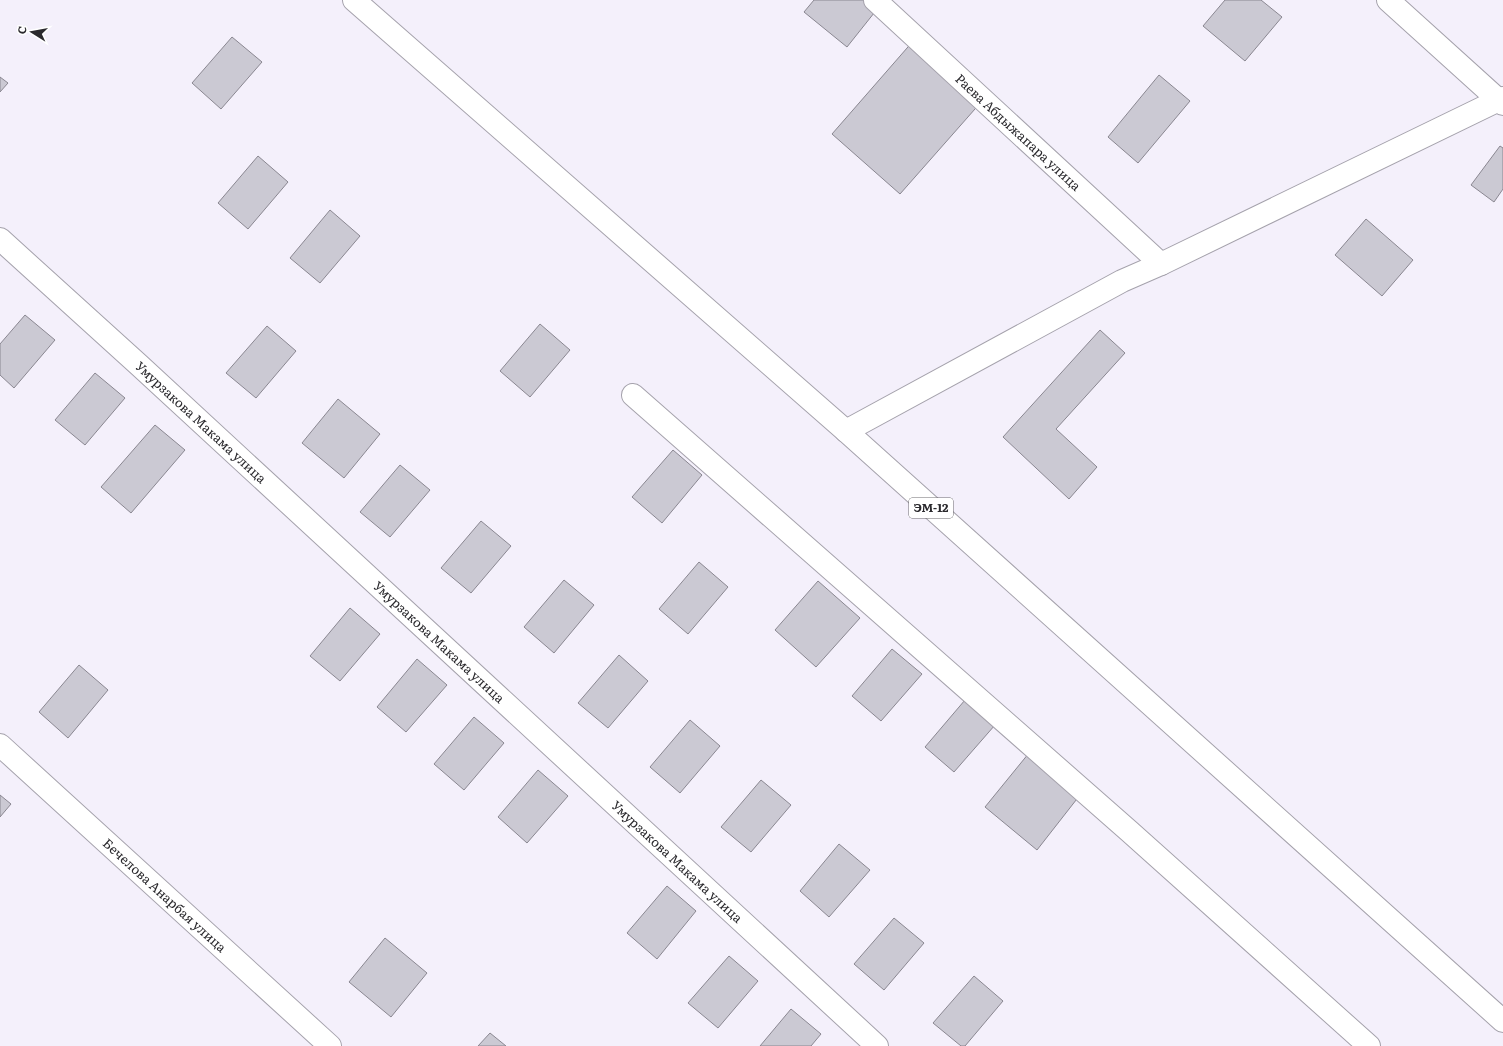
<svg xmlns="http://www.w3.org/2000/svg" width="1503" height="1046" font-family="Literata,serif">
  <rect width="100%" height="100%" fill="#f4f0fb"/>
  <path fill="#cbc9d3" stroke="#8a8791" d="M814,0h64l4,3 -35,44 -43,-35z
    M1225,0h36l21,17 -37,44 -42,-35z
    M921,32l69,60 -90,102 -68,-60z
    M232,37l30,25 -41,47 -29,-26z
    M1159,75l31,26 -52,62 -30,-26z
    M0,77l8,6 -8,9z
    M1500,146l3,2v41l-9,13 -23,-17z
    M258,156l30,26 -40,47 -30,-26z
    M330,210l30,26 -40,47 -30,-25z
    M1366,219l47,41 -31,36 -47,-41z
    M25,315l30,25 -41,48 -14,-13v-31z
    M540,324l30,26 -40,47 -30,-26z
    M267,326l29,25 -40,47 -30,-25z
    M1100,330l25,23 -69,76 41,38 -28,32 -66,-62z
    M95,373l30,25 -40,47 -30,-25z
    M338,399l42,35 -36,44 -42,-35z
    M155,425l30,25 -54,63 -30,-26z
    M673,450l29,25 -40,48 -30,-26z
    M400,465l30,25 -40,47 -30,-25z
    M481,521l30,25 -40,47 -30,-25z
    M699,562l29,25 -40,47 -29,-25z
    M564,580l30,25 -40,48 -30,-26z
    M818,581l42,37 -44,49 -41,-37z
    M350,608l30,26 -40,47 -30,-25z
    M892,649l30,25 -41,47 -29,-25z
    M619,655l29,26 -40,47 -30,-25z
    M417,659l30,26 -41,47 -29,-25z
    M79,665l29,25 -40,48 -29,-26z
    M965,700l30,25 -41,47 -29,-25z
    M474,717l30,26 -40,47 -30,-26z
    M690,720l30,26 -40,47 -30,-26z
    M1029,753l51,42 -43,55 -52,-43z
    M538,770l30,26 -41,47 -29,-26z
    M761,780l30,25 -40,47 -30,-25z
    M0,795l11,9 -11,13z
    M839,844l31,26 -41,47 -29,-26z
    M667,886l29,25 -39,48 -30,-26z
    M894,918l30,25 -40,47 -30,-26z
    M385,938l42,35 -36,44 -42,-35z
    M729,956l29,25 -40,47 -30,-25z
    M974,976l29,25 -38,45h-4l-28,-23z
    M791,1009l30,25 -10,12h-51z
    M490,1033l16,13h-28z"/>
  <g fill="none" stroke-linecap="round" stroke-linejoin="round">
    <defs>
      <g id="minor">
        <path id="s1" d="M875,0l286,264"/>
        <path d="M1388,0l115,104"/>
        <path id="s2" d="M0,239l139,126 738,681"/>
        <path d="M633,395l496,436 240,215"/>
        <path d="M846,431l276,-150 39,-17 342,-166"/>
        <path id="s3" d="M0,745l330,301"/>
      </g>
      <path id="trunk" d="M354,0l492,431 657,590"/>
    </defs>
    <use href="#minor" stroke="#a5a2ac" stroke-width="24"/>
    <use href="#trunk" stroke="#a5a2ac" stroke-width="24"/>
    <use href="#minor" stroke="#fff" stroke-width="22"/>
    <use href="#trunk" stroke="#fff" stroke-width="22"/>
  </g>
  <g text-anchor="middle" stroke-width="4" stroke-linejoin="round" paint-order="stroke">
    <rect fill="#fff" stroke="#6a696c" stroke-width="1" x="909" y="498" width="44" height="20" rx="3"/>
    <g font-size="12" font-weight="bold" fill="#2a292d">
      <text x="931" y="512">ЭМ-12</text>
    </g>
    <g font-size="13" fill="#2a292d" stroke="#fff">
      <text dy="5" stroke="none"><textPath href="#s1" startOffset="195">Раева Абдыжапара улица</textPath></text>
      <text dy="5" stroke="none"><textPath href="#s2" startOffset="272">Умурзакова Макама улица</textPath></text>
      <text dy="5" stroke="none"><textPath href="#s2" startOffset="596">Умурзакова Макама улица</textPath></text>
      <text dy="5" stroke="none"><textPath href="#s2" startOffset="920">Умурзакова Макама улица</textPath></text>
      <text dy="5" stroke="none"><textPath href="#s3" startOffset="223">Бечелова Анарбая улица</textPath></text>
    </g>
  </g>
  <g transform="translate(32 32) rotate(281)" stroke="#ffffff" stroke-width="3" paint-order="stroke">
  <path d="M0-3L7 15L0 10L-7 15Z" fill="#2a292d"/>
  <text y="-6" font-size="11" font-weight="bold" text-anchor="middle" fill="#2a292d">С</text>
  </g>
</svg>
